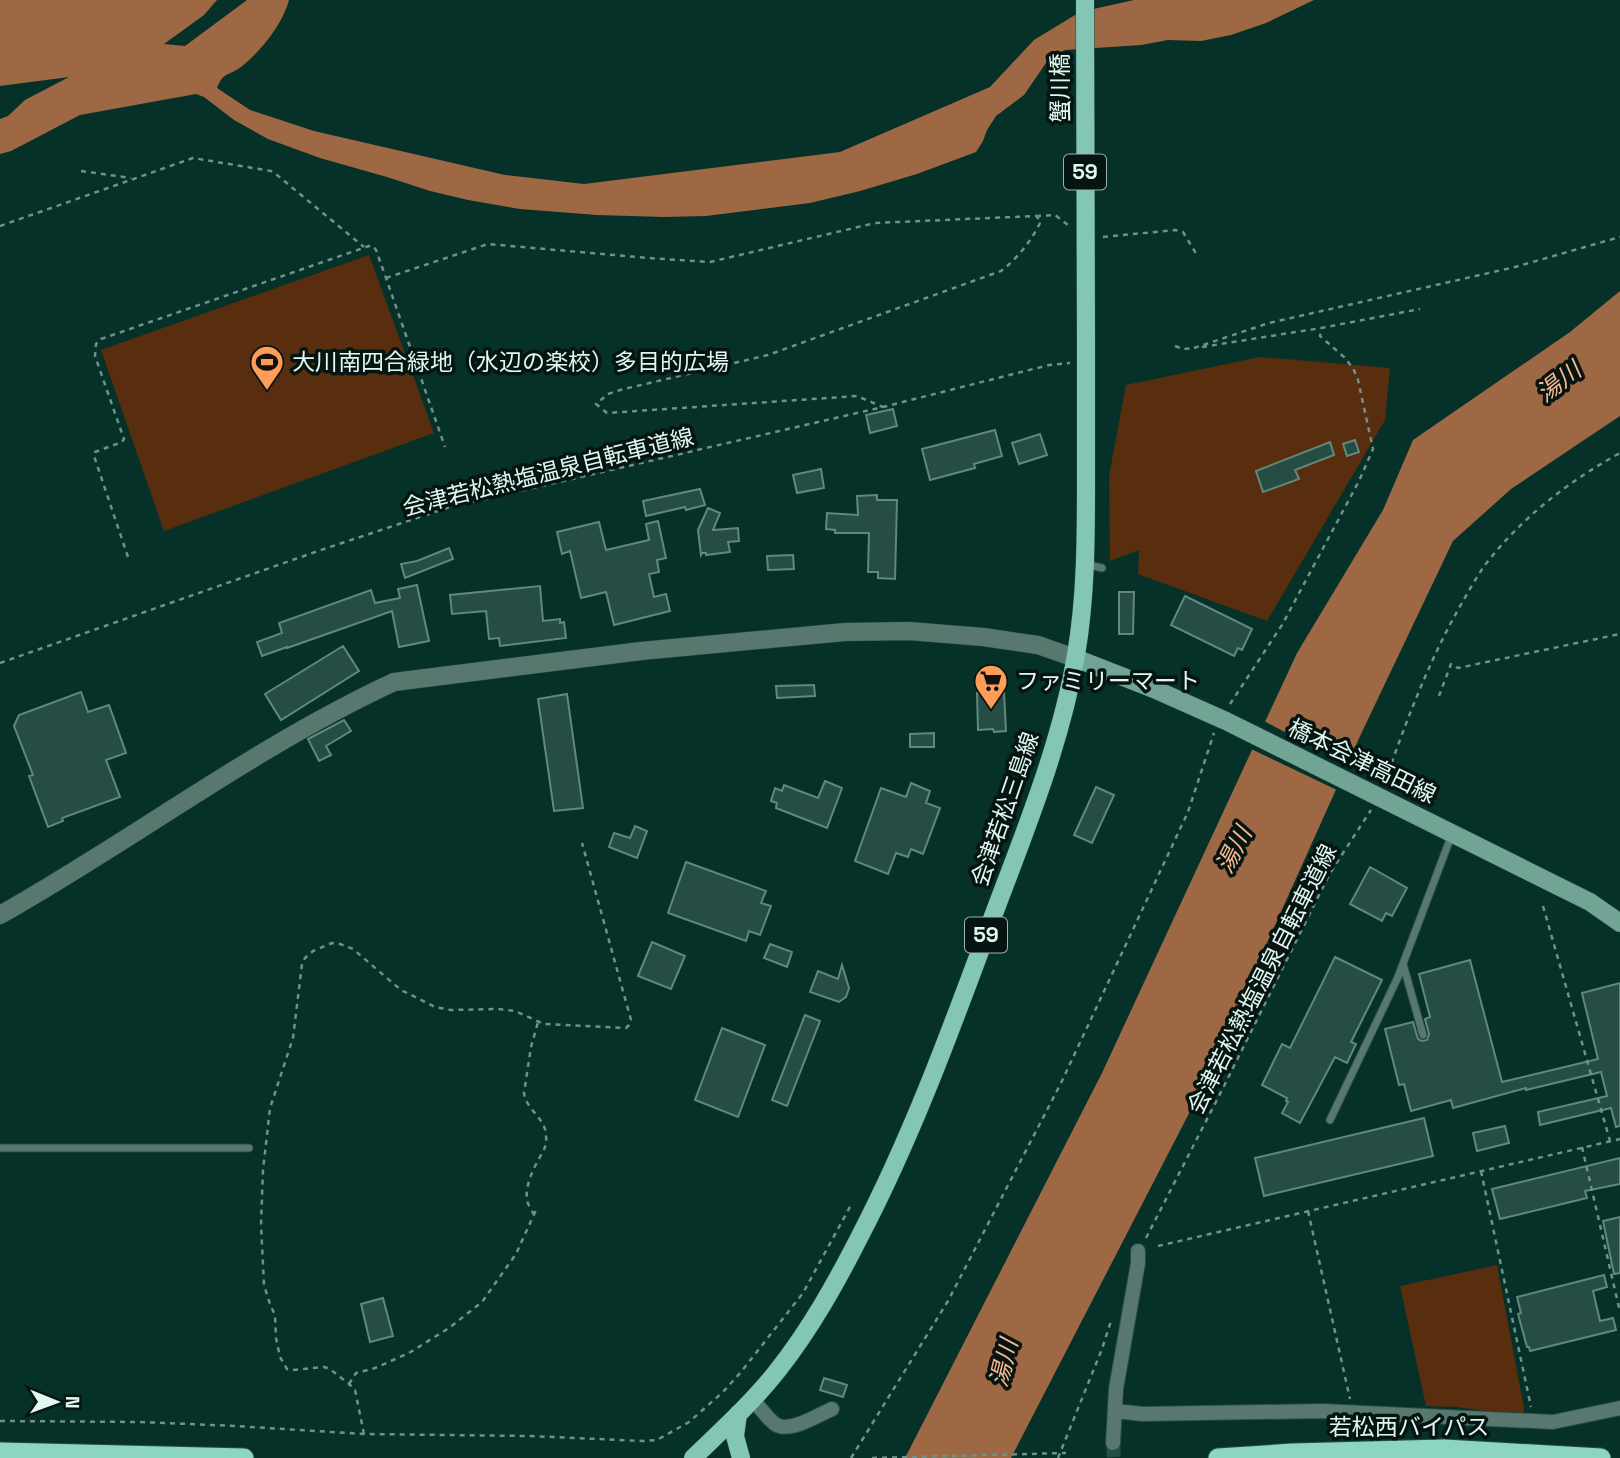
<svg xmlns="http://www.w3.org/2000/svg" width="1620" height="1458" font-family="'Space Grotesk','Noto Sans JP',sans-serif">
  <rect width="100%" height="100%" fill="#063128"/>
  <path fill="#582e0f" d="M369,255l65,178 -270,98 -63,-181z
    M1260,357l130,11 -5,52 -118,201 -129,-47 1,-24 -29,11 -1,-85 17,-91z
    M1497,1265l27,143 -1,8 -66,-9 -31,-1 -26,-120z"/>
  <path fill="#9e6844" d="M0,0h217l-13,15 -40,29 21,2 62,-46h42c-6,24 -29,52 -48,67 -14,10 -17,4 -24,21l33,22 64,21 191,44 79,9 256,-32 150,-65 44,-47 46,-28 54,-12h180l-48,23 -35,12 -30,6 -33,-1 -27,5 -76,5 -17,10 -24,35 -28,21 -9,14 -4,11 -7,11 -59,22 -57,17 -50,12 -104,13 -42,1 -67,-2 -77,-6 -52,-9 -38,-9 -43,-14 -67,-19 -52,-19 -34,-19 -30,-23 -8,-3 -116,21 -69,36 -11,3v-35l8,-3 17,-16 44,-23 -69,9z
    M1620,291v125l-109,73 -58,52 -92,193 -162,360 -188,364h-106l197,-385 195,-420 86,-143 30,-70 157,-108z"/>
  <path fill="#063128" d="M1262,720l88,46 -11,25 -90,-43z"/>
  <path fill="#264d43" stroke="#60887d" stroke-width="2" d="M893,409l4,17 -27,7 -4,-18z
    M995,430l7,26 -28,8 1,4 -45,12 -8,-31z
    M1040,434l7,21 -28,9 -7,-21z
    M1355,440l4,12 -12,4 -4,-12z
    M1330,442l4,13 -39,15 4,9 -36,13 -7,-21z
    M821,469l3,19 -27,5 -4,-18z
    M700,489l5,16 -19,5 -1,-3 -39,9 -3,-15z
    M877,495v5h20l-2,79 -17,-1v-6h-10l1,-39h-34v-3l-9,-1 1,-16 31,2 -1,-19z
    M708,508l12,5 -7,17 25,-2 1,13 -11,1 2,10 -24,3v-2h-4l-1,2 -3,-25z
    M658,521l8,37 -9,2 2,12 -10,2 5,23 12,-3 4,17 -56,14 -8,-33 -25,6 -11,-47 -8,3 -5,-22 42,-10 7,28 43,-10 -3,-16z
    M449,548l4,11 -48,19 -4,-14 16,-3z
    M793,555l1,14 -26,1 -1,-14z
    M417,585l12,56 -30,6 -7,-36 -105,37v-1l-25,9 -5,-14 25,-9 -3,-10 92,-33 4,13 25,-5 -2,-9z
    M540,586l3,35 17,-2v4l4,-1 2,16 -66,8 -1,-8 -10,1 -3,-28 -34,3 -2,-19z
    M1119,592h15l-1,42h-14z
    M1185,596l67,33 -10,21 -4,-2 -4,8 -63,-31z
    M343,646l16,25 -78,49 -16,-26z
    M814,685l1,11 -38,2 -1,-12z
    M81,692l7,20 21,-7 17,48 -20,7 14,37 -58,21 1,3 -15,6 -19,-51 4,-1 -19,-49 5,-11z
    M1004,692l2,39 -12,1 -1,-3 -15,1 -1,-37z
    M567,694l16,114 -29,3 -16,-112z
    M344,720l7,11 -25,15 5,9 -12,6 -11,-22z
    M934,733v14h-24v-13z
    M825,781l17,7 -15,40 -51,-20 1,-5 -6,-2 4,-13 7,3 2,-6 34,13z
    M911,783l19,8 -4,12 14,5 -17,46 -12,-5 -3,8 -12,-4 -8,21 -33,-13 26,-73 25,9z
    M1096,787l18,8 -22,48 -18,-8z
    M635,826l12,5 -10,27 -28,-11 5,-14 16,5z
    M686,862l80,29 -5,12 10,3 -11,29 -11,-4 -3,10 -78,-28z
    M1370,867l37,21 -15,28 -6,-3 -4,8 -32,-17z
    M652,942l33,14 -14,33 -33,-13z
    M770,944l22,8 -5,15 -23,-9z
    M1335,957l47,23 -31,62 5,2 -9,19 -12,-6 -35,66 -18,-10 6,-11 -2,-1 1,-3 -25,-13 20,-41 8,4z
    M1470,960l32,122 96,-23 -16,-66 38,-10v143l-4,1 -5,-19 -71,17 -2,-13 69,-16 -6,-24 -75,18v-2l-73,20 -2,-8 -40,11 -7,-27 -5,1 -14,-56 28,-7 5,17 4,2 5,-1 2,-6 -4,-15 5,-2 -11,-43z
    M842,965l7,23 -3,9 -7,5 -29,-10 8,-21 20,8z
    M805,1015l15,6 -33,85 -15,-6z
    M722,1028l43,17 -27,72 -43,-17z
    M1424,1118l9,38 -169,40 -9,-38z
    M1505,1126l4,17 -32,8 -4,-18z
    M1620,1158v26l-35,7 2,7 -87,21 -8,-30z
    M1620,1217v56l-6,1 -11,-53z
    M1604,1275l3,12 -14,4 7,30 13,-3 3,12 -86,21 -1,-4h-2l-9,-33 3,-1 -4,-16z
    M383,1298l10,38 -23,6 -9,-38z
    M824,1378l23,7 -4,12 -23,-7z"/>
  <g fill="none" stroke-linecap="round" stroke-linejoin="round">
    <path stroke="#274f46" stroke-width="14" stroke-dasharray="14 7" stroke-linecap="butt" d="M1113,1443l1,15"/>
    <defs>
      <path id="service" d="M1085,564l17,4
        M1403,964l20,71
        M1330,1120l68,-143 54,-143
        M0,1148h249"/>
      <path id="minor" d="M752,1399c6,6 17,21 23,25 14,10 43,-9 57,-15
        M1115,1411l28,3 180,-3 230,11 67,-14
        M1113,1443l3,-54 22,-126v-12"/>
      <path id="tertiary" d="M0,915c133,-75 256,-169 394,-233l247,-31 204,-19 64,-1 74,6 55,8 37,13"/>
      <path id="secondary" d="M1075,658l79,31 72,32 364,181 30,21"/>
      <path id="primary" d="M738,1414l-3,22 6,22
        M693,1458c29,-28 60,-56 85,-88 33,-42 58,-87 82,-134 52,-100 90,-204 129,-309 33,-89 71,-178 87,-272 10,-58 10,-118 10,-176 0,-45 0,-90 0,-134"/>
      <path id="trunk" d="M0,1452l244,6
        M1218,1458l75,-5 151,-4 157,9"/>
    </defs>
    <use href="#service" stroke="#254d44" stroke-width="9"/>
    <use href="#minor" stroke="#254d44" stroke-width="16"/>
    <use href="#tertiary" stroke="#254d44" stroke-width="19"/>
    <use href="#secondary" stroke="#254d44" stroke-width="19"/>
    <use href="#primary" stroke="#254d44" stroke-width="19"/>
    <use href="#trunk" stroke="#254d44" stroke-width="21"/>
    <path stroke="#709189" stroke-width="2.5" stroke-dasharray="5 5" stroke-linecap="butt" d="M81,171l50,7
      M1036,216l19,-1 13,10
      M0,226l193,-68 78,13 6,4 87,72
      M1103,237l72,-7 8,2 14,23
      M386,278l102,-34 160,14 62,4 165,-39 161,-7 5,5c-9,19 -23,37 -40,50l-233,84 -148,35 -12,4 -12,10 11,9 250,-17 26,11
      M1175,346l8,3 12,-1
      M1202,347l119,-19 99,-19
      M1194,348l75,-25 246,-56 105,-30
      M128,557l-34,-101 1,-4 27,-10 2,-3 -29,-83 1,-12 5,-5 268,-93h4l3,4 10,28 59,169
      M0,663l318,-112 129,-43 436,-101 166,-42 21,-2
      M1439,696l12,-32 7,4 162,-34
      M1230,704l52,-79 77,-144 14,-32 -15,-69 -5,-12 -9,-11 -24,-21 1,-8
      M1385,782c21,-61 45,-124 78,-181 7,-12 14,-25 22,-36 36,-47 84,-84 135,-112
      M1543,906l67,235
      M1582,1147l38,165
      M1481,1171l50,236
      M1308,1211l42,188
      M534,1215c-2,-4 -6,-10 -7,-15 -2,-14 6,-31 13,-43 4,-7 7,-12 6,-21 0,-18 -20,-26 -22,-43l7,-46 7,-25
      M1146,1238l77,-150 107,-215 41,-63
      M1158,1246l462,-107
      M349,1384l7,-11 19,-5 34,-15 40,-25 33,-26 34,-48 20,-44
      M0,1421l141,1 94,4 129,8 166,2 113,5 14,-1 32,-18 34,-30 18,-20 62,-79 48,-88
      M364,1434l-9,-44 -6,-6 -19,-15 -6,-2 -31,3 -6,-1 -7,-12 -4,-19 -1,-23 -5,-11 -6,-19 -3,-60 2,-55 7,-62 23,-70 9,-74 3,-6 8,-7 19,-8 8,1 13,5 48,41 34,17 16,3 47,-1 17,2 29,13 82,4 3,-3 2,-5 -49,-177
      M851,1458l97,-157 113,-218 127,-271 26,-79
      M1058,1458l44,-109 9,-28"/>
    <use href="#service" stroke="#58776e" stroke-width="7"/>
    <use href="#minor" stroke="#58776e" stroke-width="14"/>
    <use href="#tertiary" stroke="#58776e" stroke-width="18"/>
    <use href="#secondary" stroke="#71a495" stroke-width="18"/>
    <use href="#primary" stroke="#83c6b3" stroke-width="18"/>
    <use href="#trunk" stroke="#8cd6c1" stroke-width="19"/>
    <defs>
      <path id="primary-bridge" d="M1085,0l1,345"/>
    </defs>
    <use href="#primary-bridge" stroke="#254d44" stroke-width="19" stroke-linecap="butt"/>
    <path stroke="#709189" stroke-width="2.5" stroke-dasharray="5 5" stroke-linecap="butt" d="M872,1458l194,-5"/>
    <use href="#primary-bridge" stroke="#83c6b3" stroke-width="18"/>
  </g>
  <defs>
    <symbol id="stadium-pin" viewBox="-11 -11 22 30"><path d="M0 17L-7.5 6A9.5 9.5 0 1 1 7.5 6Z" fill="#fe9c58" stroke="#061511"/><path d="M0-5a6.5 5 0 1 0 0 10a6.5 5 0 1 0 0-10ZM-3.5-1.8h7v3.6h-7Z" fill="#111"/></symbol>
    <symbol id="supermarket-pin" viewBox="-11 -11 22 30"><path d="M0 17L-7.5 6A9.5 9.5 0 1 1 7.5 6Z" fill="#fe9c58" stroke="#061511"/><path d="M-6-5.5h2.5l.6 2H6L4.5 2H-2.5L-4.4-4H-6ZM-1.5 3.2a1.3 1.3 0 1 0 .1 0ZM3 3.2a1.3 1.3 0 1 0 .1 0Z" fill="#111"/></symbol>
  </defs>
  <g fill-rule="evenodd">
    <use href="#stadium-pin" x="248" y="343" width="38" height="52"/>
    <use href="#supermarket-pin" x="972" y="662" width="38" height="52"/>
  </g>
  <g text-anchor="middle" stroke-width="7" stroke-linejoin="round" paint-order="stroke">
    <g fill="#061511" stroke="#9fb3ad" stroke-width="2">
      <rect x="1064" y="154.5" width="42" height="35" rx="5"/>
      <rect x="965" y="917.5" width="42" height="35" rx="5"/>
    </g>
    <g font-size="21" font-weight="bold" fill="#e1f7f0">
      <text x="1085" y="179">59</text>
      <text x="986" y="942">59</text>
    </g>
    <g font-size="23" fill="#e1f7f0" stroke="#061511">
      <text transform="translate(1060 88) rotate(-90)" y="8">蟹川橋</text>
      <text transform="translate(548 472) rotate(-14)" y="8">会津若松熱塩温泉自転車道線</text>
      <text transform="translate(1362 761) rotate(26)" y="8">橋本会津高田線</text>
      <text transform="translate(1005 809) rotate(-71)" y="8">会津若松三島線</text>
      <text transform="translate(1262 979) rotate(-63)" y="8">会津若松熱塩温泉自転車道線</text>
      <text x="1409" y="1435">若松西バイパス</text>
    </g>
    <g font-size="23" fill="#e1f7f0" stroke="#061511" text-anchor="start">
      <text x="292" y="370">大川南四合緑地（水辺の楽校）多目的広場</text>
      <text x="1016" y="689">ファミリーマート</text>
    </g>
    <g font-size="24" font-style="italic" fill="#f9b88f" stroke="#061511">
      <text transform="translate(1559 382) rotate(-38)" y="8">湯川</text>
      <text transform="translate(1234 850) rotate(-63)" y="8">湯川</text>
      <text transform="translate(1004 1363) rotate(-76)" y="8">湯川</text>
    </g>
  </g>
  <g transform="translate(56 1402) rotate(91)" stroke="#061511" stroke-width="5" paint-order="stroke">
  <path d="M0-5L12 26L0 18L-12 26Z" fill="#e1f7f0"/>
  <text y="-10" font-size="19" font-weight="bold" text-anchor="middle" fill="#e1f7f0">N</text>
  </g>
</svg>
